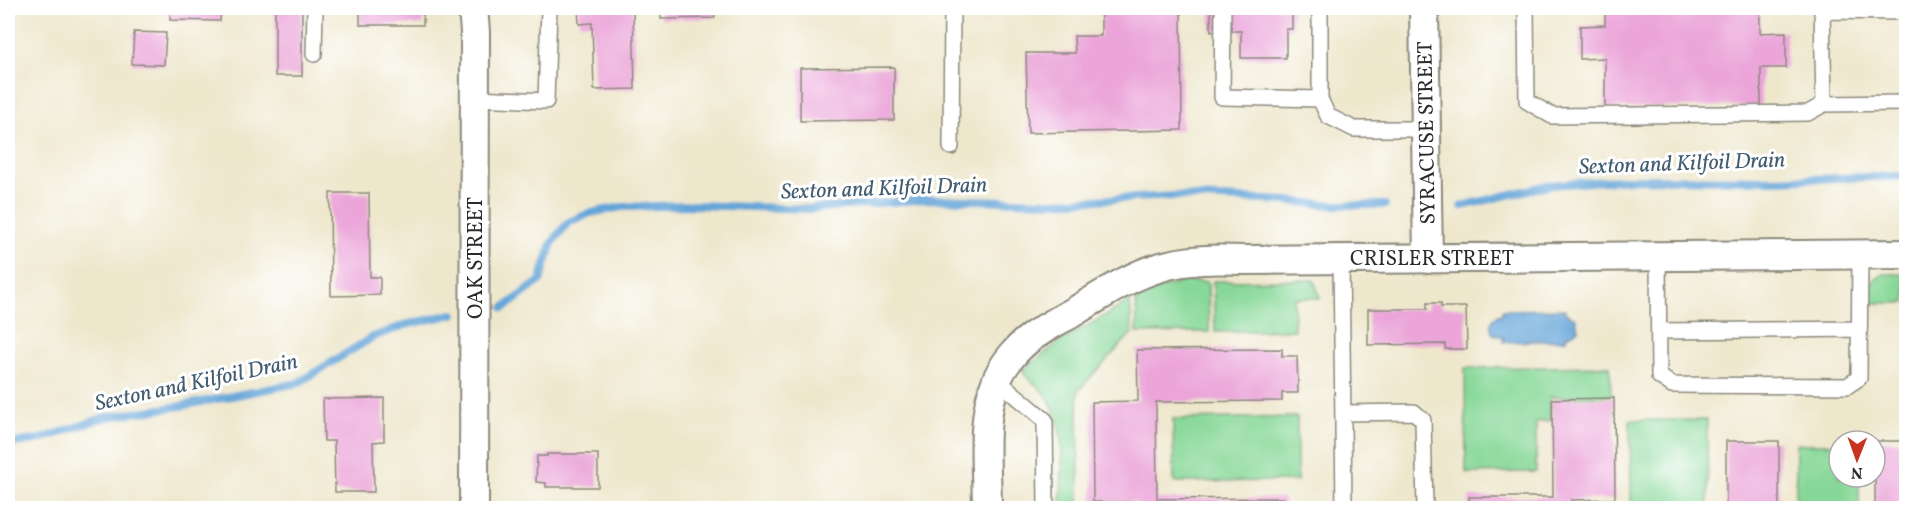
<svg xmlns="http://www.w3.org/2000/svg" width="1914" height="516" font-family="Vollkorn,serif">
  <rect width="100%" height="100%" fill="#fff"/>
  <filter id="ink" filterUnits="userSpaceOnUse"><feTurbulence type="fractalNoise" baseFrequency=".0167" numOctaves="2"/><feDisplacementMap in="SourceGraphic" scale="12" xChannelSelector="R" yChannelSelector="G"/><feConvolveMatrix kernelMatrix="1 2 1 2 8 2 1 2 1" color-interpolation-filters="sRGB"/></filter>
  <filter id="wash" filterUnits="userSpaceOnUse"><feTurbulence type="fractalNoise" baseFrequency=".008" numOctaves="4" result="noise"/><feDisplacementMap in="SourceGraphic" scale="24" xChannelSelector="R" yChannelSelector="G"/><feGaussianBlur stdDeviation="1.35" result="paint"/><feColorMatrix in="noise" values="0 0 0 0 0 0 0 0 0 0 0 0 0 0 0 0 0 1.4 0 .05"/><feComposite in="paint" operator="in"/></filter>
  <g filter="url(#wash)">
    <rect width="100%" height="100%" fill="#eee7cc"/>
    <path fill="#87d898" stroke="#598262" stroke-width="1.5" d="M1882,274h24v29h-33c-4,-11 -3,-25 9,-29z
      M1314,280l6,18h-26v32l-79,2 -2,-51z
      M1185,281l23,1 1,50 -72,1 -1,-35 13,-6z
      M1130,301l2,32 -54,58 1,114h-18c0,-35 6,-76 -13,-107 -4,-8 -19,-17 -26,-27l37,-29z
      M1610,366l1,30 -61,1v24l-14,1v50l-70,1 -1,-105z
      M1297,417v64l-123,1 -1,-63z
      M1630,420h77l1,88h-77z
      M1796,444h43v33h20v31h-63z"/>
    <path fill="#65a5d8" stroke="#486882" stroke-width="1.5" d="M1565,309v4l11,5 2,11 -5,4 -7,3v4l-63,2v-5l-10,-3c-5,-9 -2,-18 9,-20v-4z"/>
    <g fill="none" stroke-linecap="round" stroke-linejoin="round">
      <path stroke="#65a5d8" stroke-width="8" d="M1462,206l87,-21 83,-6 139,1 135,-4
        M504,308l36,-27 12,-38 14,-18 5,-4 19,-8 32,-6 71,-2 117,4 115,-10 126,3 125,-6 110,5 46,4h53
        M8,444l33,-5 65,-22 75,-11 117,-23 75,-46 32,-12 48,-11"/>
    </g>
    <g id="blocks">
      <path fill="#eba5d9" d="M8,8h5v12h-5z
        M170,8h51l-1,13 -50,-1z
        M275,8h27v68h-27z
        M360,8h63v17h-63z
        M578,8h55l2,81 -41,1 -2,-67 -13,1z
        M661,8h53l1,10 -54,1z
        M1101,8h80l1,122 -154,3 -2,-80h49l-1,-17h27z
        M1211,8h72v1h9v20h-6v29h-45v-27h-30z
        M1605,8h155v25l26,-1v36h-25v38l-156,2v-50l-25,1v-33l25,-1z
        M134,32l32,1 -2,32 -32,-1z
        M894,67v53l-94,1v-53z
        M330,193h39l1,84h10v18l-49,1z
        M1427,303h14v4h25l1,42h-22v-5l-77,1v-36h59z
        M1282,349v7h15l1,37h-16v8l-126,1 1,97 127,-1v10h-148v-6h-43l-1,-100 46,-1 -1,-51z
        M384,398v43l-11,1 1,50h-39l-1,-51h-10l-1,-42z
        M1614,398l1,101 -44,1v8h-102v-11h84l-1,-98z
        M1726,441h53v67h-53z
        M1875,441h31v67h-31z
        M547,454h51v33h-52v-4l-10,-1 1,-26h10z"/>
    </g>
  </g>
  <g filter="url(#ink)">
    <use href="#blocks" fill-opacity="0" stroke="#8c897c" stroke-width="1.5"/>
    <g fill="none" stroke-linecap="round" stroke-linejoin="round">
      <defs>
        <path id="lane" d="M1223,8l-1,89 98,2
          M1320,8v91l8,17 26,13h72
          M1526,8l1,93 25,15 256,-3 16,-9 -2,-96
          M1822,11l84,1
          M314,54l1,-46
          M475,98l71,3 3,-93
          M1824,104l82,-1
          M951,147l1,-139
          M1658,257l1,119 13,9 175,1 12,-8 1,-123
          M1341,258l3,250
          M1659,331l200,-2
          M996,379l49,41 1,88
          M1343,413l71,-1 9,8 2,88"/>
        <path id="street" d="M473,8l2,24 -1,476
          M1424,8l4,251
          M987,508c0,-40 -7,-87 9,-126 6,-16 20,-33 33,-43 13,-10 29,-18 43,-26 29,-17 57,-37 89,-46 27,-8 54,-8 82,-7l663,-6"/>
      </defs>
      <use href="#lane" stroke="#8c897c" stroke-width="18"/>
      <use href="#street" stroke="#8c897c" stroke-width="32"/>
      <use href="#lane" stroke="#fff" stroke-width="15"/>
      <use href="#street" stroke="#fff" stroke-width="28"/>
    </g>
  </g>
  <g text-anchor="middle" stroke-width="6" stroke-linejoin="round" paint-order="stroke">
    <g font-size="21" fill="#2b2b2b" stroke="#fff">
      <text transform="translate(1426 133) rotate(-91)" y="7">SYRACUSE STREET</text>
      <text transform="translate(475 258) rotate(-90)" y="7">OAK STREET</text>
      <text x="1432" y="265">CRISLER STREET</text>
    </g>
    <g font-size="22" font-style="italic" fill="#425c70" stroke="#fff">
      <text transform="translate(1682 162) rotate(-2)" y="8">Sexton and Kilfoil Drain</text>
      <text transform="translate(884 187) rotate(-2)" y="8">Sexton and Kilfoil Drain</text>
      <text transform="translate(196 381) rotate(-12)" y="8">Sexton and Kilfoil Drain</text>
    </g>
  </g>
  <rect width="1914" height="516" fill="none" stroke="#fff" stroke-width="30"/>
  <g transform="translate(1857 459) rotate(181)"><circle r="28" fill="#ffffff" stroke="#aaaaaa" stroke-width="1.5"/>
  <path d="M0-4.5L10 22L0 15L-10 22Z" fill="#c8321e"/>
  <text y="-9" font-size="16" font-weight="bold" text-anchor="middle" fill="#2b2b2b">N</text>
  </g>
</svg>
